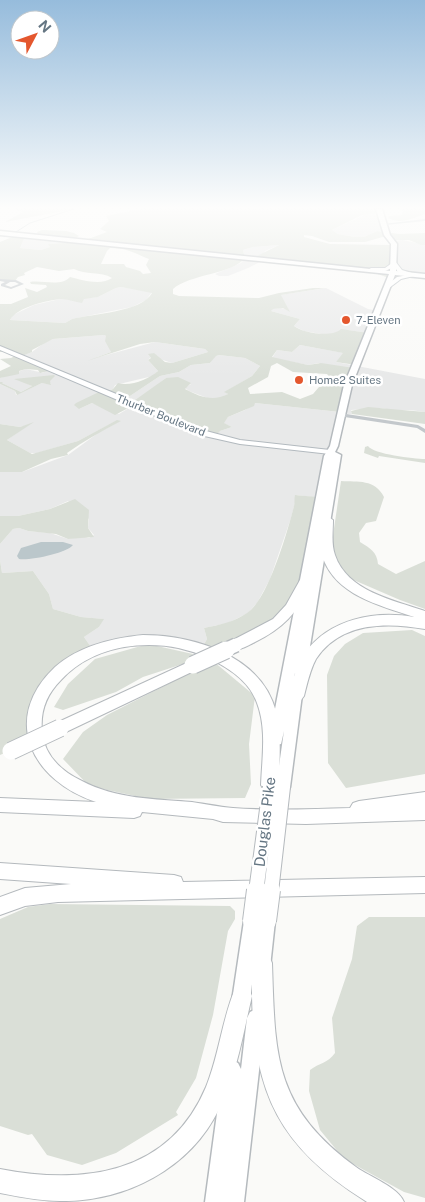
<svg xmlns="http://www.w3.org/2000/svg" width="425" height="1202" font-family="'Public Sans',sans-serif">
  <rect width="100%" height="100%" fill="#fafaf8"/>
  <path fill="#e8e9e9" d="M369,213h8l8,18h-8l-13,6h-9l-17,-3 -6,-4z
    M28,236l39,4 -4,3 -14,1 1,3 -9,3 -21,-2 4,-9z
    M403,240l22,5v31l-31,-3 -4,-32z
    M279,245l-14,6 -7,12 -10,5 -20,8h-9l-4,-2 26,-11 4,-5 -2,-8 10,-3z
    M121,287l31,5 -6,8 -14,7 -60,12 -7,4 -55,-3 3,-5 21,-10 26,-6 38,-2 18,-9z
    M326,288l42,21 11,2 -10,22 -22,-3 -20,5 -23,-4 -10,-5 6,-7 -29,-8 1,-2 8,-1 8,1 -8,-14z
    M104,335l2,1 5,16 -16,6 60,-16 50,7 3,3 -36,11 -24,-8 3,2 -3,3 10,11 -5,5 -38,9 -2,4 -7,3 -5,-1 -22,18 13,-6 27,11 15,-9 86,26 12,-4 -9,-4 5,-6 17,-7 10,-7 85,9 6,-20 -27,-29 -11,2 -36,-7 5,-8 15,2 8,-7 44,8 -8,9 89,17v33l-15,-2h-19l-9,-2 -31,2 1,4h-11l-22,84 -22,-3 -6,23 -21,61 -13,24 -9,10 -20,10 -24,5 3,11 -6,11 -35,-9 -73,9 -9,-13 15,-10 4,-8 -22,-2 -28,-8 -4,-15 -16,-23 -31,2 -2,-13v-16l13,-15 6,-1 9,3 22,2 18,6 13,-3 8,2 5,-3 -6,-7 1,-9 -21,-18 -18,8 -32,7h-18v-44h22l46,-17 30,-22 22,-12 -8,2 -34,18 -41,12h-7l-23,-13 21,-15 -8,2 -20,-3v-40l15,7 1,4 26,-12 9,1 -2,-3 3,-5 -32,4 12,6 -11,6 -21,-10v-4l26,-9 18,4 -23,-17 11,-4 12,-9 9,-4z
    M219,355l26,3 15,8 -8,10 -27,16 3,2 -9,5h-9l-21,-8 -4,-3 6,-4 -25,-6 -27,21 -8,4 -7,-3 36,-24 19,-4 12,-7 19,-2 5,-7z"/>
  <path fill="#dadfd7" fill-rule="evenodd" d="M14,209h61l-70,13 18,-10z
    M140,209h236l1,4 -15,2 -30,15 6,4 17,3h9l13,-6 22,3 26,-1v12h-4l-12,-5h-19l-4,-4 -21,6h-36l-17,-6 -8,-1v2l26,7 61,1 3,28 25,3h-14l-12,7 -7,-6 -17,-6 -114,-14 24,-12 -26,2 -10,3 2,8c-12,16 -55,16 -72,31v5l6,2 80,2 20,-5 34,-5h12l-44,7 9,17 -7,-4 -10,1 -2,2 29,8 -6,7c9,7 38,12 47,3l28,4 -13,32 -20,-3 7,-9 -43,-8 -8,7 -15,-2 -5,7 36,8 13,-2 33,5 -14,44 -85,-9 -1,3 -26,11 -4,6 8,4 -12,4 -5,5 -81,-31 -19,10 -23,-12 -13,6 -5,-4 2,-2 25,-12 5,1 7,-3 5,-6c12,4 31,-4 40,-12l-10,-11 3,-2 -3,-4 6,-1 11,9 7,1 36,-11 -3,-3 -50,-7 -15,2 -53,17 24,-9 -6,-11 1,-5 -2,-1 -51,4 -21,11v2l-10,4 30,14 -12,3 -2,-3 -12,-1 -7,2v3l-19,4v-7l11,-5 -11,-7 11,-1 6,-3 -7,-3h-10v-48h11l17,-7 -3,-9 12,4 10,-5 -1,-2 -15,-1 -1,-2c13,-2 31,5 40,-5 12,3 31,9 42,1 -11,-7 -27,-3 -38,-9l-15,2 -22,-4 -13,6 1,2 -7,2 -3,4 -15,-1v-38l17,-7 11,1 -4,3 -4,9 21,2 9,-3 -2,-3 15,-1 4,-3 -32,-4 3,-2 -1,-2 5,-2 24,1 8,2 5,3 -7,4 11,1 24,-9 -7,-3 9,-8 -3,-5zM110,248c17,0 24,5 39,11l-3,6 5,8 -8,1 -3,-3 -14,-4 -2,-3h-23l6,-13zM121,287l31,6c-10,19 -60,21 -80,26l-7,4 -55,-3c7,-13 38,-20 51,-21 7,0 14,3 21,4l2,-4 14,-2 18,-9zM219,355l26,3 15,8 -8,10 -28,16 4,2c-15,8 -28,3 -43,-5l6,-6 -13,-6 -12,1 -35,25 -7,-3 36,-24 19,-4 12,-7 19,-2 6,-7zM277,363l16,9 34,2 4,5 -10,2 3,5 -5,1 -6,7 -13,5 -18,-7 -32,2 -2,-6 20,-11 3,-11z
    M400,209h25v5c-12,4 -24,11 -37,4l1,-2 13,-1 1,-4z
    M54,375l1,1 -5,5 1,4 -9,-2 -25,12 -2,-4 -15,-7v-2h3l-1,1 19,9 11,-6 -18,-7z
    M368,407l57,5v12l-73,-10 -1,-3z
    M117,420l4,1c-19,10 -37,20 -54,32l1,2 -17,4 -29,13h-22v-48l20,3 14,-5 -27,18 25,14 46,-13z
    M368,446c5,8 46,13 57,13v4l-46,-7 -1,2 -14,-5 1,-6z
    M341,481c17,1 34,-2 43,16l-8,24 -10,2 -7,10 1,9c10,6 17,10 18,22l18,10 29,-13v48l-25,-9 -51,-22 -16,-23 -1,-13z
    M295,495l22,2 -19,98 -6,13 -79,47 -12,-5 6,-11 -3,-11c15,-3 30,-6 43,-15 21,-13 41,-83 47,-107 1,-4 0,-7 1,-11z
    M75,499l14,11 -1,18 6,9 -26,2 -12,-5 -28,-3 -9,-3 -6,1 -13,15v-28h18l32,-7z
    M0,560l2,13 31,-2 16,23 4,15 28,8 23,2 -5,8 -15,10 9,13 -46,32 -14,58 -33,15z
    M412,630l13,6v138l-79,14 -18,-25 -1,-88 7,-19 11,-12 18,-11z
    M148,644l45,10 -4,8 -46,15 -27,15 -53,18 -9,-3 14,-23 27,-25z
    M213,661l42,35 -6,48 2,40 -6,14 -96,1 -60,-13 -26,-27 20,-27 24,-17z
    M50,904l180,2 5,5v8l-7,12 -15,84 -17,63 -20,34 2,3 -62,38 -34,12 -35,-10 -15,-21 -4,1 -28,-9v-207l28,-12z
    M369,917h56v281l-21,-6 -60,-33 -24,-29 -11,-39 1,-21c9,-7 18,-7 25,-17l-3,-35 20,-59 5,-33z"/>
  <path fill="#bbc7cb" d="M41,542h22l10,3c-6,8 -44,16 -54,14l-2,-3 4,-8z"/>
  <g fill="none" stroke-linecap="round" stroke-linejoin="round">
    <path stroke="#bbc7cb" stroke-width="1" d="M16,232l14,-9 44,-14
      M0,235l5,1"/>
    <defs>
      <path id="secondary" d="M395,261l7,9 16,5 -17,4 -12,9 -2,-1v-2l10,-8 11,-2 -10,-3 -4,-6c-7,6 -17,8 -26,4l3,-2h14z
        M0,346l206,85 34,9 90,10 4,2 -4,2 -90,-10 -40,-9 -200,-85z"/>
      <path id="primary" d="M376,209h6l8,26 7,9 -1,27 29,3v4l-30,-3 -43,110 -14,61 -3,6 6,3 -35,216 -2,3 -4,1 -5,-2 -2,11h8l2,3 -13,100 -2,4 -5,2 -5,-2 -2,-4 8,-56 -3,13 -5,1 -5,-1 -2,-4 55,-284 6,-10 14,-61 45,-111 -389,-39v-4l390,40 1,-27 -7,-9z
        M252,914l6,2 2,4 1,-4 6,-2 6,2 2,5 -5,46 -2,6 -6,2 -6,-2 -2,-6 -4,34 -3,6 -6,3 -6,-3 -3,-6 12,-80 2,-5z
        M256,1009l6,3 3,6 -21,184h-39l18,-133 3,-6 6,-3 6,3 3,6 6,-51 3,-6z"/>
      <path id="highway" d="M327,516l6,4c0,11 -2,24 2,35 12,36 58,45 90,56v18c-39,-7 -85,-7 -109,30 -6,11 -9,25 -12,37l-3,4 -5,2 -5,-2 -3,-4c5,-15 8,-31 17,-43 24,-34 70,-43 109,-36 -35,-12 -80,-22 -92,-62 -4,-11 -1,-24 -1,-35z
        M305,579l5,1 2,3c-16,31 -28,45 -59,60 -8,4 -14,8 -22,6l-2,-4 2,-4 42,-22 13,-14 14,-25z
        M143,635c51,0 119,21 133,77 6,24 3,49 3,73l-3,5 -6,2 -6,-2 -3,-5c1,-27 6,-56 -4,-82 -7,-21 -29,-36 -49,-45 -46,-22 -111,-17 -147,22 -14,14 -21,30 -19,51 2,24 19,40 40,50 34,18 73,18 110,21 14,2 28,5 41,6 39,3 79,1 117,0l3,-5 6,-2 66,-9v28l-119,4 -83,-2 -10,-3 -71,-7 -2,4 -6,2 -134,-6v-14l96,4c-64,-21 -96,-83 -41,-135 24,-21 57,-29 88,-32z
        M193,660l5,1 2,4 -2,4 -132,63 -6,2 -6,-2 -2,-4 2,-4z
        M0,863l174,12 7,2 2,5 242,-5v16l-367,9 -33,4 -25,9v-18l25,-9 46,-4 -71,-5z
        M262,953l7,3 3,7c3,94 2,144 84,204 14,10 42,20 48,35h-37l-3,-2c-84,-53 -110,-106 -112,-204 -9,38 -15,78 -33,113 -29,60 -94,93 -159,92 -20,0 -40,-4 -60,-8v-24c83,16 169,6 206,-82 13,-32 16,-67 29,-98l7,-3 7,3 3,7v-33l3,-7z"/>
    </defs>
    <use href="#secondary" stroke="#b3babf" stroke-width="2"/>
    <use href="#primary" stroke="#b5babe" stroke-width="3"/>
    <use href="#highway" stroke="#b4b9bd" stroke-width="2"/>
    <path fill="#c3c8cc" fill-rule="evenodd" d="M425,219v2l-40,4 -2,-1z
      M0,279l16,1 8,4 -13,5 -10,-3v-2l4,-2 -5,-1zM10,282h5l4,2 -8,3 -6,-2z
      M340,413l78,12 7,4v4l-8,-5 -79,-12 -1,-1z"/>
    <use href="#secondary" fill="#fff" fill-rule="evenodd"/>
    <use href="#primary" fill="#fff" fill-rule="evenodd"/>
    <use href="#highway" fill="#fff" fill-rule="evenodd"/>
    <defs>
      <path id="primary-bridge-far1" d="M256,892l14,-105
        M271,892l12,-105"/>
      <path id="primary-bridge" d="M252,921l4,-31
        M267,921l4,-31"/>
      <path id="highway-bridge-far1" d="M223,651l13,-6"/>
      <path id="highway-bridge" d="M193,665l33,-15
        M11,751l49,-23"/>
    </defs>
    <use href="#primary-bridge-far1" stroke="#b5babe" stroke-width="16" stroke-linecap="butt"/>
    <use href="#primary-bridge" stroke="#b5babe" stroke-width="20" stroke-linecap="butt"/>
    <use href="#highway-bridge-far1" stroke="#b4b9bd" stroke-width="16" stroke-linecap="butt"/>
    <use href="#highway-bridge" stroke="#b4b9bd" stroke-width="19" stroke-linecap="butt"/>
    <use href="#primary-bridge-far1" stroke="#fff" stroke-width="14"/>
    <use href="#primary-bridge" stroke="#fff" stroke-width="18"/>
    <use href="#highway-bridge-far1" stroke="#fff" stroke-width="13"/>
    <use href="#highway-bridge" stroke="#fff" stroke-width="17"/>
  </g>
  <linearGradient id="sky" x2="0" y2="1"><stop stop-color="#96bcdc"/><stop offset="0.55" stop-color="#fdfdfc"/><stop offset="1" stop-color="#fdfdfc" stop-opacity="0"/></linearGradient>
  <rect width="425" height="377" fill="url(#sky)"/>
  <g fill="#e4572e" stroke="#fff" stroke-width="2">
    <circle cx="346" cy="320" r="5"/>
    <circle cx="299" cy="380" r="5"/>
  </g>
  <g text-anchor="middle" stroke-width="5" stroke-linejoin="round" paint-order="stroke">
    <g font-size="11" fill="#657683" stroke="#fff" text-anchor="start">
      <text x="356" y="324">7-Eleven</text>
      <text x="309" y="384">Home2 Suites</text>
    </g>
    <g font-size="11" fill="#657683" stroke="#fff">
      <text transform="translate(161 415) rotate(22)" y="4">Thurber Boulevard</text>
    </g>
    <g font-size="15" fill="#657683" stroke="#fff">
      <text transform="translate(265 822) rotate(-83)" y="5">Douglas Pike</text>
    </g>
  </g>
  <g transform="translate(35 35) rotate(49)"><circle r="24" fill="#ffffff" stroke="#c1c8cd"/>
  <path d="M0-4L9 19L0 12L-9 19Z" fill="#e4572e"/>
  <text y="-8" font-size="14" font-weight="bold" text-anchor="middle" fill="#657683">N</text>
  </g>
</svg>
